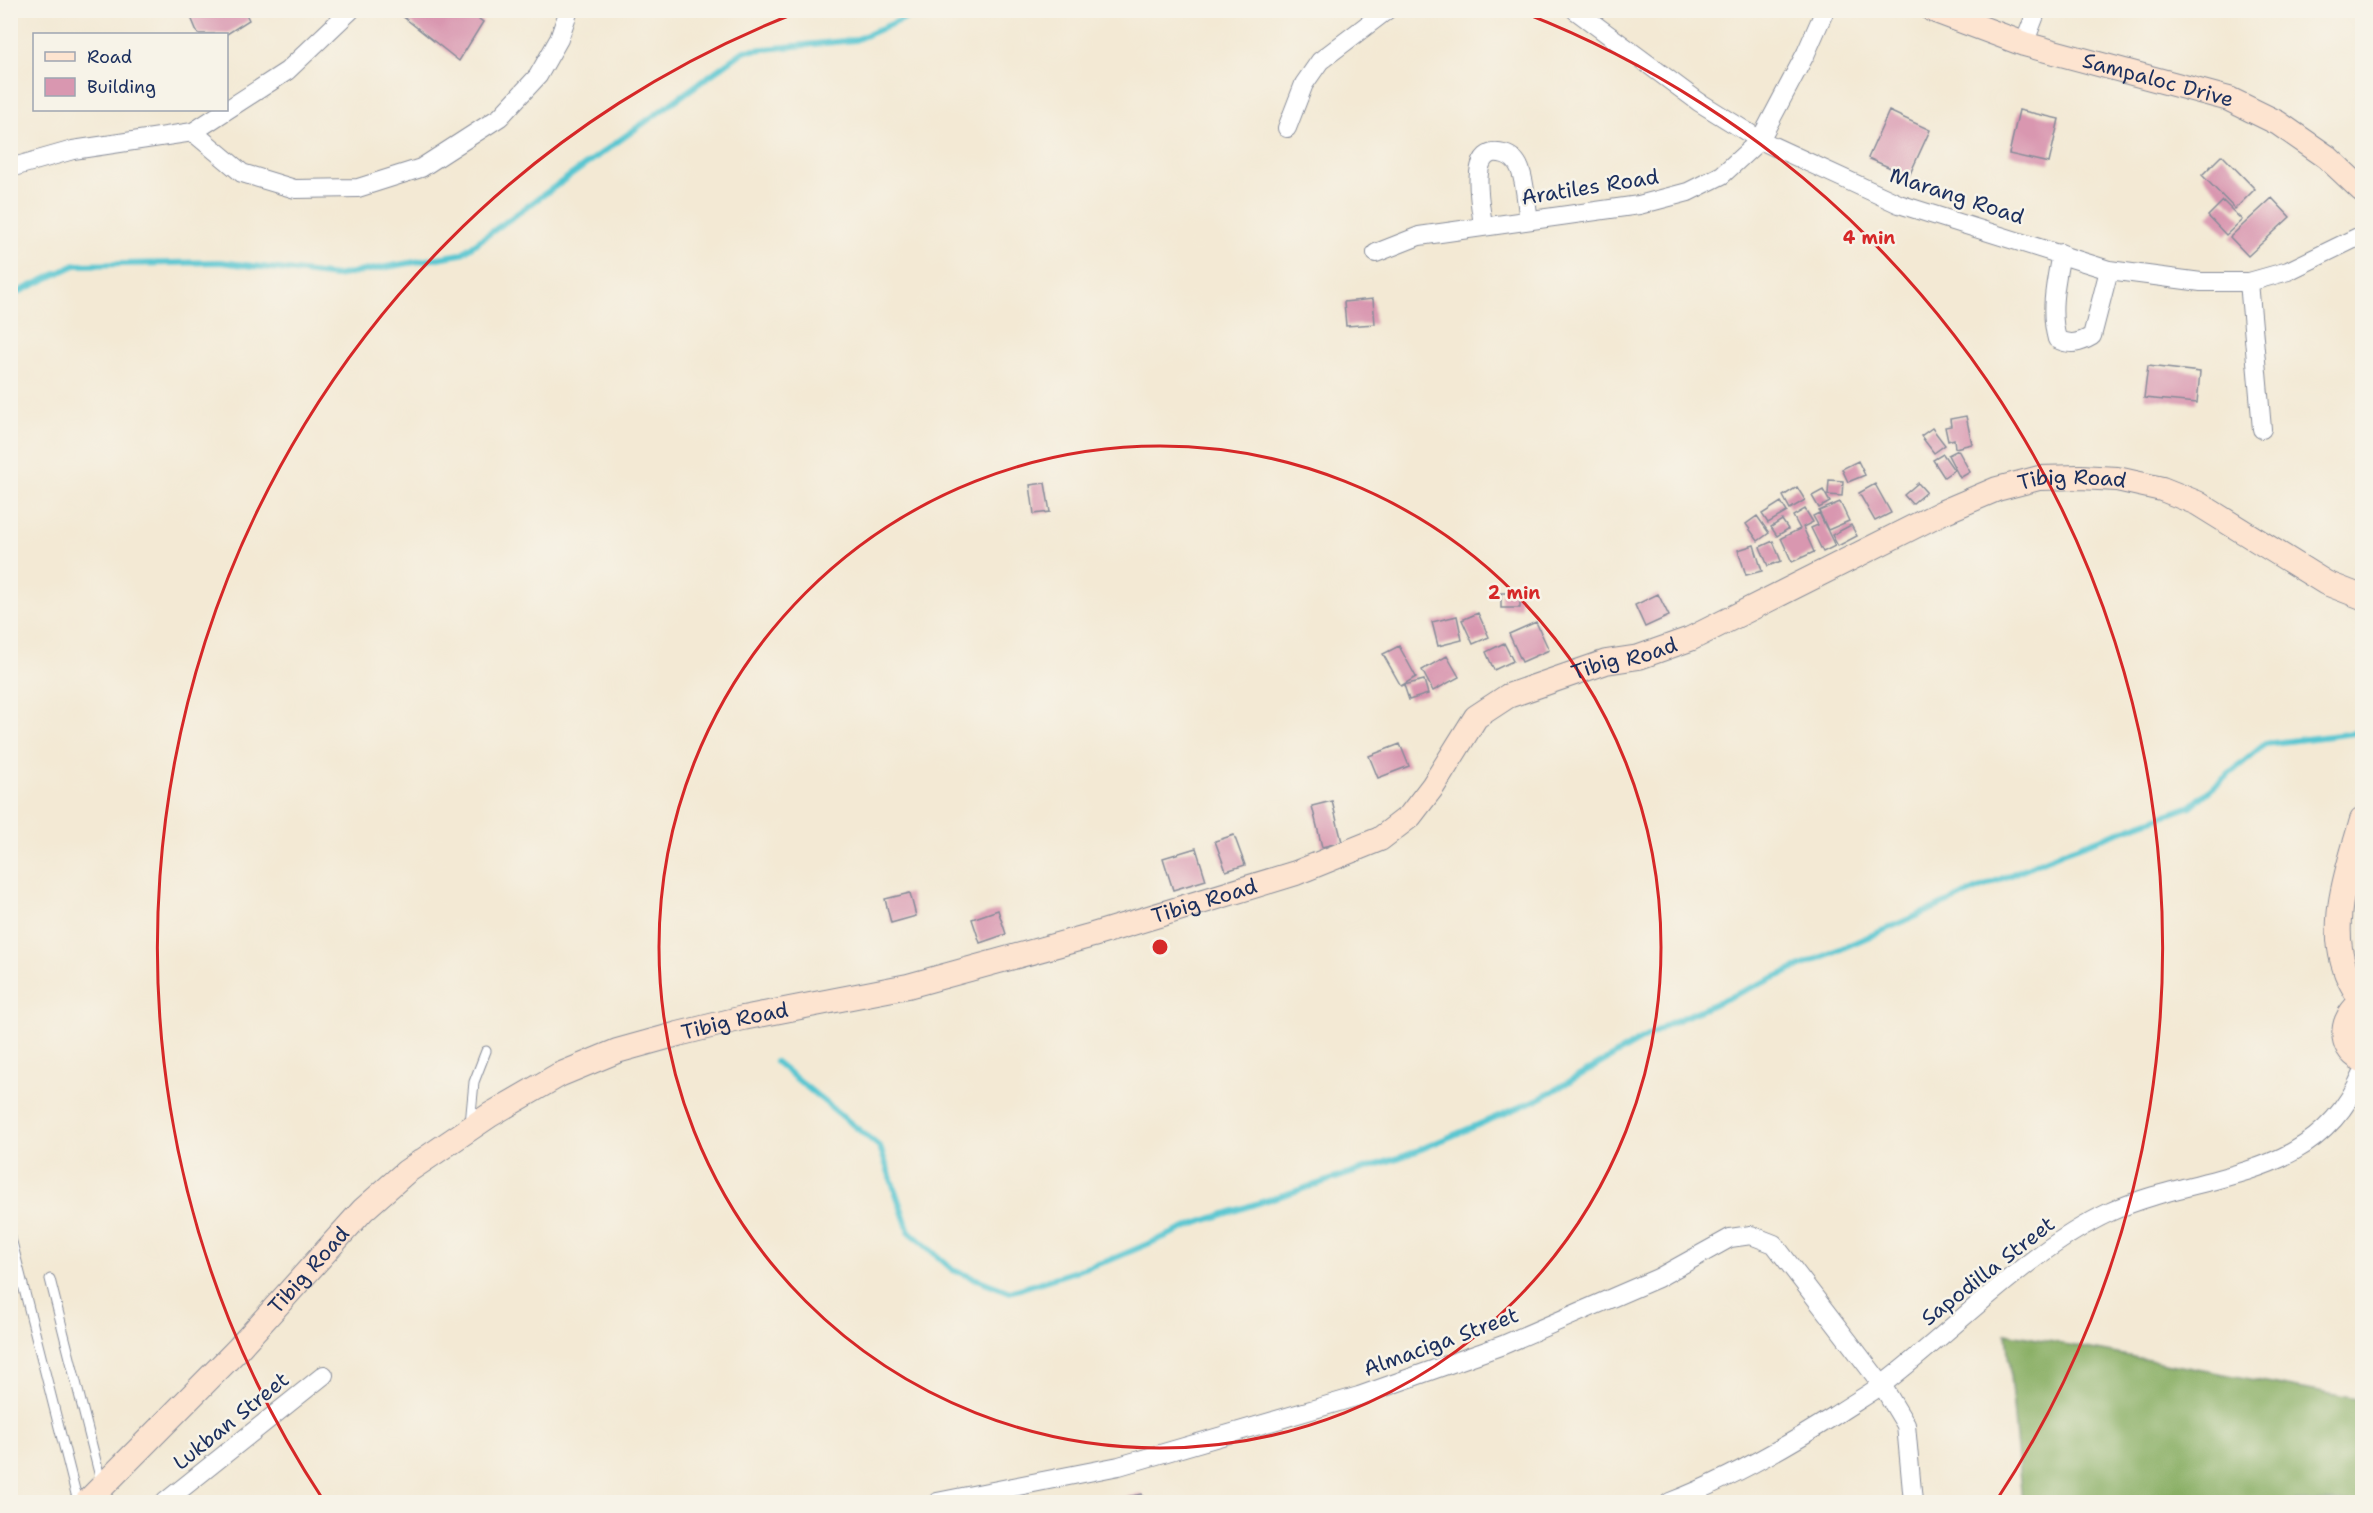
<svg xmlns="http://www.w3.org/2000/svg" width="2373" height="1513" font-family="'Shantell Sans',sans-serif">
  <rect width="100%" height="100%" fill="#f7f3e8"/>
  <filter id="ink" filterUnits="userSpaceOnUse"><feTurbulence type="fractalNoise" baseFrequency=".0167" numOctaves="2"/><feDisplacementMap in="SourceGraphic" scale="12" xChannelSelector="R" yChannelSelector="G"/><feConvolveMatrix kernelMatrix="1 2 1 2 8 2 1 2 1" color-interpolation-filters="sRGB"/></filter>
  <filter id="wash" filterUnits="userSpaceOnUse"><feTurbulence type="fractalNoise" baseFrequency=".008" numOctaves="4" result="noise"/><feDisplacementMap in="SourceGraphic" scale="24" xChannelSelector="R" yChannelSelector="G"/><feGaussianBlur stdDeviation="1.35" result="paint"/><feColorMatrix in="noise" values="0 0 0 0 0 0 0 0 0 0 0 0 0 0 0 0 0 1.4 0 .05"/><feComposite in="paint" operator="in"/></filter>
  <g filter="url(#wash)">
    <rect width="100%" height="100%" fill="#f3e9d4"/>
    <path fill="#89af65" stroke="#526f62" stroke-width="1.5" d="M2006,1333l356,67v102h-340z"/>
    <g fill="none" stroke-linecap="round" stroke-linejoin="round">
      <path stroke="#59c6d1" stroke-width="6" d="M10,296l65,-31 145,-3 115,14 126,-22 283,-203 111,-11 69,-30
        M776,1062l104,85 29,84 44,39 57,22 100,-32 87,-37 210,-68 134,-57 127,-74 395,-172 128,-46 74,-62 97,-12"/>
    </g>
    <g id="blocks">
      <path fill="#d997b0" d="M188,10h56l5,10 -22,14h-29z
        M404,10h63l16,12 -24,39 -58,-46z
        M2019,110l40,9 -10,44 -40,-9z
        M1889,111l41,19 -21,46 -41,-18z
        M2222,155l33,34 -20,20 -33,-34z
        M2272,198l18,19 -42,39 -18,-19z
        M2223,201l19,19 -16,15 -18,-19z
        M1373,299l2,25 -29,2 -2,-24z
        M2148,366l52,6 -3,31 -53,-5z
        M1966,416l6,28 -17,4 -1,-9 -6,2 -3,-14 6,-1 -1,-7z
        M1932,428l13,17 -11,8 -13,-17z
        M1958,450l12,22 -10,6 -12,-23z
        M1943,454l11,16 -10,7 -11,-17z
        M1858,461l7,14 -17,7 -6,-13z
        M1829,480l14,1 -1,15 -14,-1z
        M1045,483l5,29 -16,2 -4,-29z
        M1918,483l8,9 -14,12 -8,-9z
        M1875,484l16,29 -16,8 -16,-28z
        M1797,487l8,13 -15,9 -7,-13z
        M1823,490l7,12 -11,6 -7,-12z
        M1781,502l6,10 -19,11 -6,-9z
        M1840,502l9,19 -21,9 -9,-19z
        M1805,509l8,13 -10,5 11,25 -22,10 -11,-24 19,-9 -7,-13z
        M1819,513l16,33 -12,6 -12,-24 7,-3 -5,-9z
        M1757,516l12,17 -11,8 -12,-17z
        M1782,520l6,9 -11,7 -6,-9z
        M1851,525l6,11 -19,10 -6,-11z
        M1773,541l8,20 -13,5 -8,-19z
        M1754,545l8,26 -16,4 -8,-25z
        M1501,593h19v15h-19z
        M1658,594l11,22 -24,11 -10,-22z
        M1478,613l11,24 -16,7 -11,-24z
        M1457,616l5,24 -24,6 -6,-24z
        M1536,622l13,28 -27,12 -13,-28z
        M1504,643l9,18 -19,9 -8,-18z
        M1399,646l17,31 -15,9 -18,-32z
        M1447,656l12,21 -26,14 -11,-21z
        M1424,680l4,14 -19,6 -5,-15z
        M1400,744l9,22 -31,12 -9,-22z
        M1332,801l10,41 -20,5 -10,-41z
        M1234,835l11,30 -19,6 -11,-30z
        M1196,848l10,32 -33,10 -10,-32z
        M910,893l6,23 -25,7 -6,-24z
        M998,910l8,24 -26,9 -8,-24z
        M1142,1494l2,8h-40v-1z"/>
    </g>
  </g>
  <g filter="url(#ink)">
    <use href="#blocks" fill-opacity="0" stroke="#878c99" stroke-width="1.5"/>
    <g fill="none" stroke-linecap="round" stroke-linejoin="round">
      <defs>
        <path id="lane" d="M470,1124l4,-42 12,-31
          M10,1234l68,268
          M50,1279l52,206"/>
        <path id="street" d="M1575,10l124,92 61,38 139,64 210,66 92,12h48l39,-11 74,-36
          M2024,44l13,-34
          M1287,128l17,-44 16,-23 67,-51
          M193,132l49,41 53,16 63,-1 63,-20 79,-51 38,-41 21,-37 10,-29
          M10,168l63,-18 120,-18 94,-61 64,-61
          M1483,225c-2,-18 -17,-82 21,-71 7,2 13,7 16,15 6,15 6,35 9,51
          M1376,253l43,-17 220,-31 49,-13 34,-17 38,-35 46,-87 19,-43
          M2061,253c-5,28 -12,57 -4,86 13,7 23,4 35,-3l17,-66
          M2249,282l13,147
          M165,1502l159,-127
          M937,1502l182,-36 240,-70 144,-51 155,-67 72,-40 21,-3 23,9 108,141 24,40 7,77
          M1670,1502c57,-22 112,-53 164,-86 16,-11 34,-21 49,-32 72,-55 147,-135 227,-172 92,-42 205,-27 252,-138"/>
        <g id="secondary">
          <path id="s1" d="M1933,10l91,34 205,55 49,24 49,34 35,33"/>
          <path d="M2362,1002c-6,-11 -14,-22 -17,-33 -17,-48 4,-103 17,-149"/>
          <path d="M2362,1002c-21,14 -26,45 0,58"/>
          <path id="s2" d="M87,1502l150,-152 126,-140 43,-38 84,-57 69,-40 58,-24 61,-17 65,-16 165,-32 185,-51 203,-62 84,-34 30,-23 23,-30 43,-69 32,-21 98,-34 33,-5 51,-18 253,-127 54,-23 42,-11 41,-1 37,2 45,10 35,14 129,80 36,14"/>
        </g>
      </defs>
      <use href="#lane" stroke="#878c99" stroke-width="11"/>
      <use href="#street" stroke="#878c99" stroke-width="20"/>
      <use href="#secondary" stroke="#878c99" stroke-width="26"/>
      <use href="#lane" stroke="#fff" stroke-width="9"/>
      <use href="#street" stroke="#fff" stroke-width="18"/>
      <use href="#secondary" stroke="#fde4d0" stroke-width="24"/>
    </g>
  </g>
  <g fill="none" stroke="#d62828" stroke-width="3">
    <circle cx="1160" cy="947" r="501"/>
    <path d="M324 1501A1003 1003 0 0 1 801 11M1519 11A1003 1003 0 0 1 1996 1501"/>
  </g>
  <g text-anchor="middle" stroke-width="5" stroke-linejoin="round" paint-order="stroke">
    <g font-size="21" fill="#1b2f5e" stroke="#f7f3e8">
      <text dy="7" stroke="none"><textPath href="#s1" startOffset="236">Sampaloc Drive</textPath></text>
      <text transform="translate(1590 187) rotate(-9)" y="7">Aratiles Road</text>
      <text transform="translate(1957 196) rotate(18)" y="7">Marang Road</text>
      <text dy="7" stroke="none"><textPath href="#s2" startOffset="2301">Tibig Road</textPath></text>
      <text dy="7" stroke="none"><textPath href="#s2" startOffset="1814">Tibig Road</textPath></text>
      <text dy="7" stroke="none"><textPath href="#s2" startOffset="1310">Tibig Road</textPath></text>
      <text dy="7" stroke="none"><textPath href="#s2" startOffset="825">Tibig Road</textPath></text>
      <text dy="7" stroke="none"><textPath href="#s2" startOffset="321">Tibig Road</textPath></text>
      <text transform="translate(1988 1271) rotate(-38)" y="7">Sapodilla Street</text>
      <text transform="translate(1441 1342) rotate(-20)" y="7">Almaciga Street</text>
      <text transform="translate(231 1421) rotate(-39)" y="7">Lukban Street</text>
    </g>
  </g>
  <circle cx="1160" cy="947" r="9" fill="#d62828" stroke="#f7f3e8" stroke-width="3"/>
  <g font-size="18" text-anchor="middle" font-weight="bold" fill="#d62828" stroke="#f7f3e8" stroke-width="5" stroke-linejoin="round" paint-order="stroke">
    <text x="1869" y="244">4 min</text>
    <text x="1514" y="599">2 min</text>
  </g>
  <rect width="2373" height="1513" fill="none" stroke="#f7f3e8" stroke-width="36"/>
  <rect x="33" y="33" width="195" height="78" fill="#f7f3e8" stroke="#9fa5b1" stroke-width="1.5"/>
  <rect x="45" y="52" width="30" height="9" fill="#fde4d0" stroke="#9fa5b1" stroke-width="1.5"/>
  <text x="87" y="63" font-size="18" fill="#1b2f5e">Road</text>
  <rect x="45" y="78" width="30" height="18" fill="#d997b0" stroke="#9fa5b1" stroke-width="1.5"/>
  <text x="87" y="93" font-size="18" fill="#1b2f5e">Building</text>
</svg>
